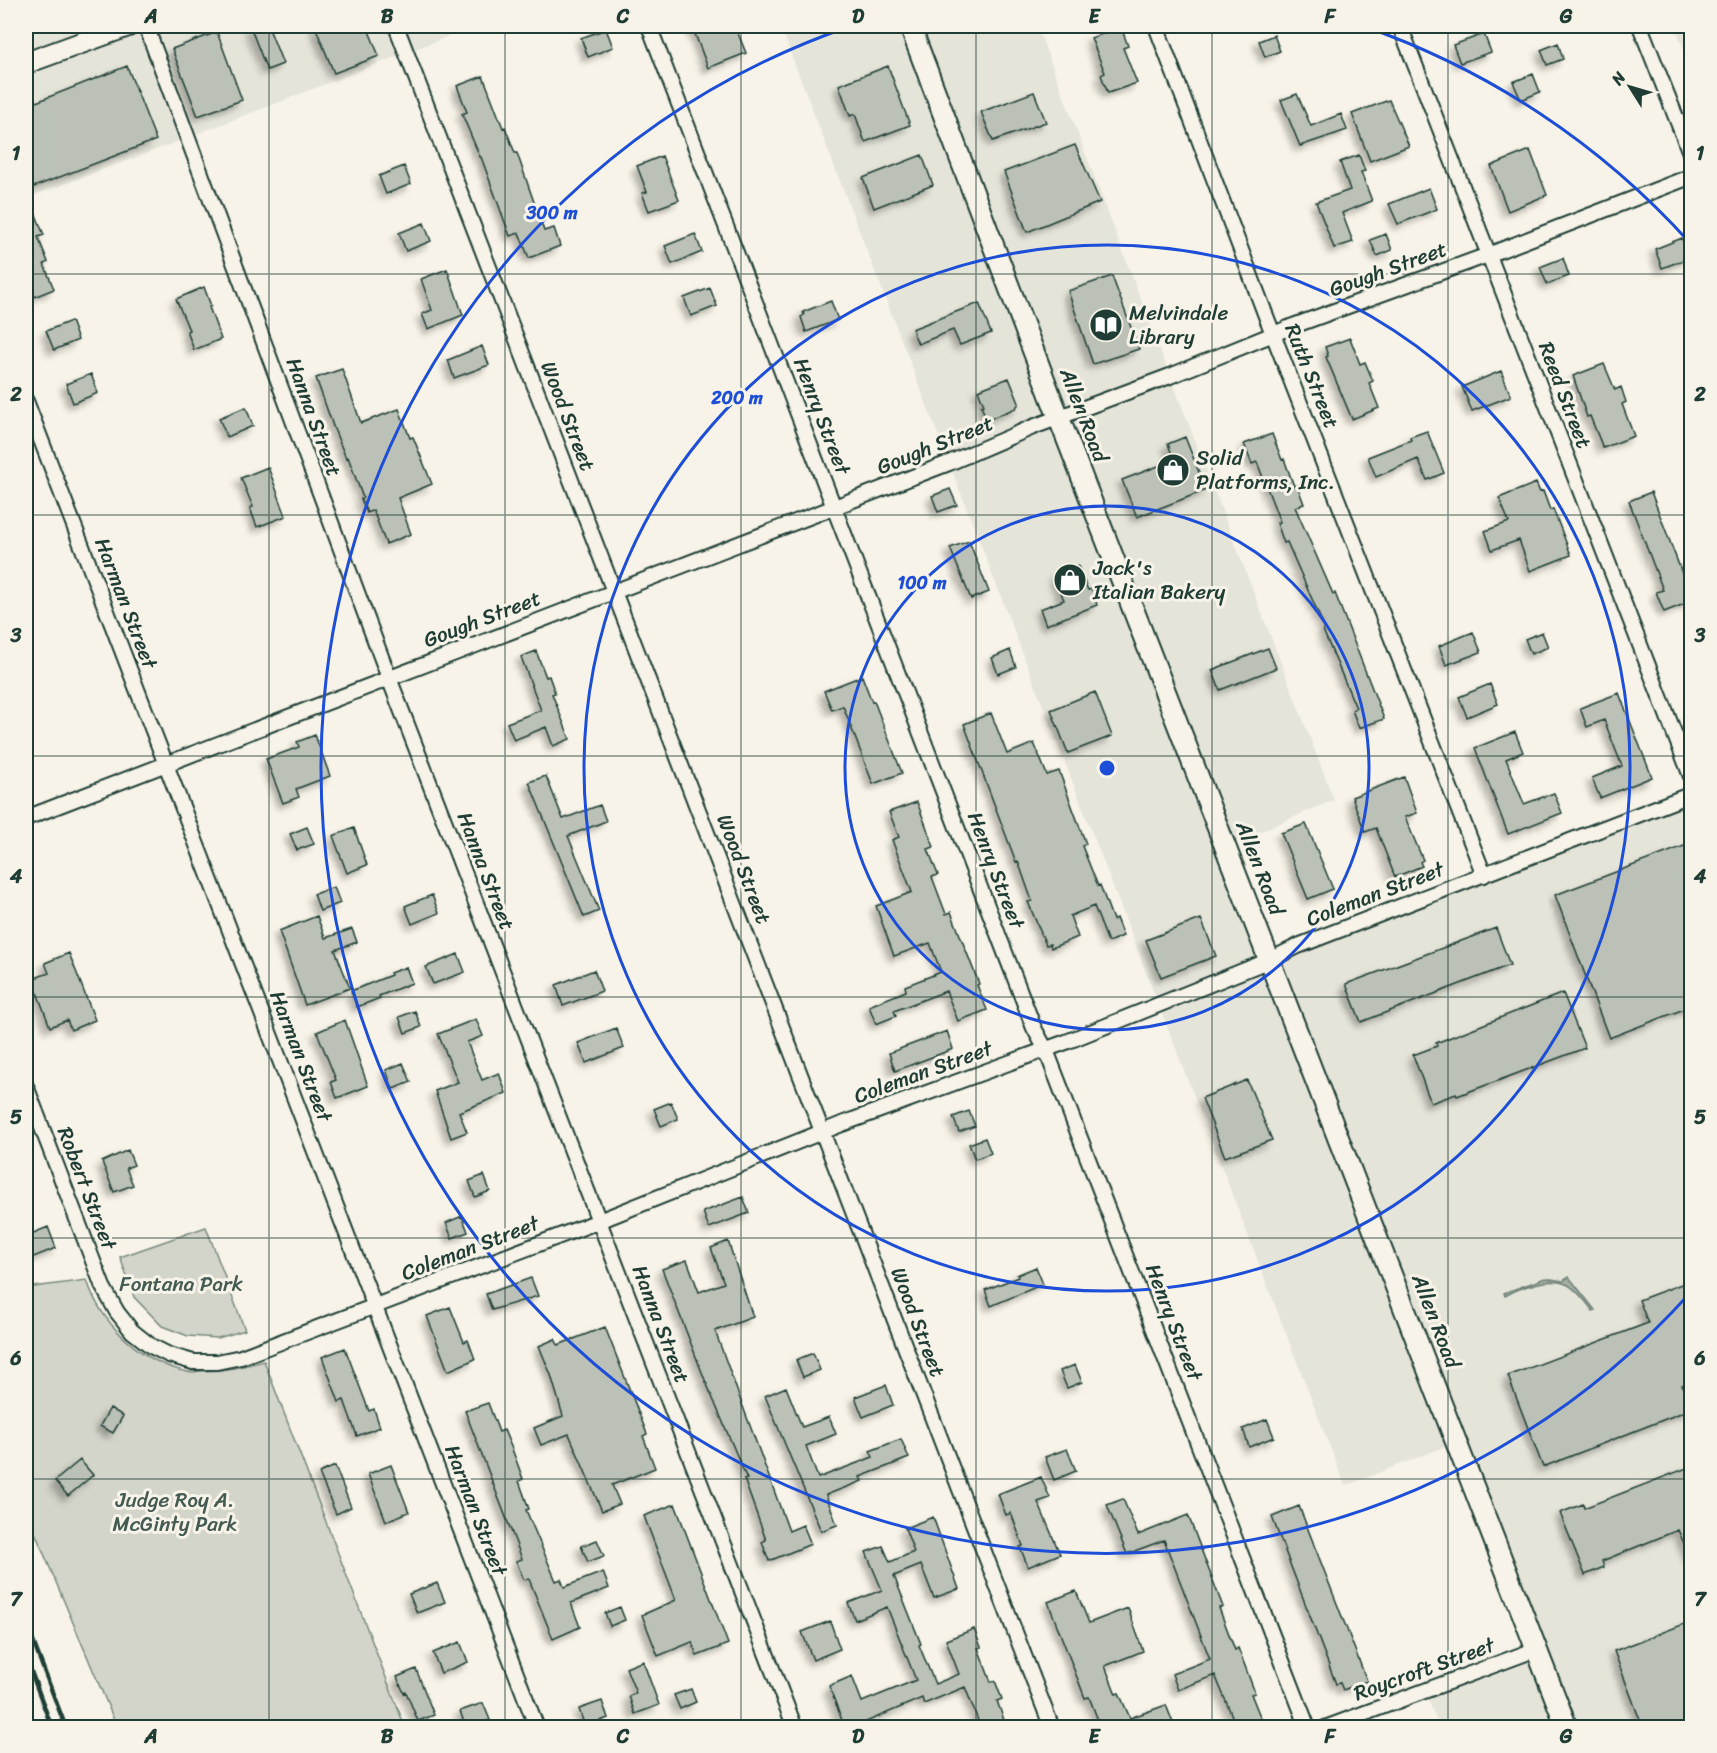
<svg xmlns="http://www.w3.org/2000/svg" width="1717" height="1753" font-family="Sriracha,sans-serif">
  <defs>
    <filter id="shadow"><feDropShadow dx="-5" dy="5" stdDeviation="3" flood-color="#0004"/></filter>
  </defs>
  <rect width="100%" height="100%" fill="#f7f3e8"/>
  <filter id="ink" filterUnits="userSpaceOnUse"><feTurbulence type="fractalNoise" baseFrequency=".0167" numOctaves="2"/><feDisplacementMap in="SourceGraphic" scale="12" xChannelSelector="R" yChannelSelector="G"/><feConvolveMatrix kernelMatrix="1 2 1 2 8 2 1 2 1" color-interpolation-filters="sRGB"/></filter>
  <g filter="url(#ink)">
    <path fill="#e5e4d9" d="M26,26h449l-314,122 -135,50z
      M780,26h257l125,329 172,445 -108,46 44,114 421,-166v933h-252l-14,-36 112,-42 -80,-207 -112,44z
      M1675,26h16v43z"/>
    <path fill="#d3d5ca" stroke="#79897f" stroke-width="1.5" d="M206,1227l39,103 -27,8 -30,-2 -26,-10 -28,-29 -14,-40z
      M87,1280c13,42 52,80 96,91 5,2 12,1 18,0 24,0 40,-4 63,-10l141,366h-288l-91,-216v-223z"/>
    <path fill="#a4ada3" stroke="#6f8077" stroke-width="1.5" d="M1569,1277l26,33 -2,1c-6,-8 -17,-23 -27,-27 -18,-7 -45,3 -61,12l-1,-3 41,-15 18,3z"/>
    <path fill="#bbc1b6" stroke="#1f3d34" stroke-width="1.5" filter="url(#shadow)" d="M250,26h18l15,38 -16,6z
      M315,26h52l12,30 -45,17z
      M692,26h43l11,27 -38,15z
      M1121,27l7,19 -5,2 14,35 -29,10 -7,-18 4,-2 -14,-35z
      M606,29l7,18 -25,10 -7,-19z
      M217,32l25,68 -44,16 -26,-67z
      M1484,34l7,18 -31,11 -7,-18z
      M1274,35l6,16 -15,6 -6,-16z
      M1558,43l5,16 -16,6 -6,-15z
      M127,66l29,74 -130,50v-84z
      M888,66l22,59 -45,17 -10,-28 -5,2 -11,-31z
      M1533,74l7,18 -19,8 -8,-18z
      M483,76l20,52 2,-1 10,26h2l27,78 10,-3 6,18 -31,12 -10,-25 -9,3 -29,-79h-1l-18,-43 5,-2 -10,-26z
      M1034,92l12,30 -53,19 -12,-29z
      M1297,94l14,32 30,-12 6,16 -47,16 -19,-46z
      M1389,100l20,46 -39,15 -18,-47z
      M1075,145l25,57 -73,30 -23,-60z
      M1530,150l17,45 -39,16 -17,-45z
      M922,155l11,30 -59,23 -11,-30z
      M1359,155l6,16 -4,1 11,29 -30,12 11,29 -19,6 -18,-46 34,-12 -10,-28z
      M662,156l17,44 -30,11 -7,-18 5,-1 -10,-26z
      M404,166l7,18 -25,10 -7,-18z
      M1429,188l8,21 -39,15 -9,-20z
      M26,207l4,10 6,-2 8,20 -6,2 10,25 -4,2 10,25 -25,10 -3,-9z
      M424,223l7,18 -25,10 -7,-18z
      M695,234l7,18 -30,12 -7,-18z
      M1386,234l6,16 -15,6 -7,-16z
      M1682,238l7,20 -27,10 -7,-19z
      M1563,258l6,18 -22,8 -7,-17z
      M447,269l16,46 -35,14 -6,-15 10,-4 -11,-31z
      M1112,276l27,73 -46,15 -25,-73z
      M204,287l7,19 -2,1 12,32 -27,11 -7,-19 2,-1 -13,-31z
      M710,288l7,18 -26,10 -7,-18z
      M831,301l7,19 -32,12 -5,-15 3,-2 -1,-3z
      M979,303l12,30 -31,12 -7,-15 -35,14 -6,-15z
      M71,321l7,19 -24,10 -8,-19z
      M1350,338l10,26 5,-2 8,19 -4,2 10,25 -27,11 -26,-62 2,-1 -3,-9z
      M482,346l7,19 -35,13 -6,-18z
      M1604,364l11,26 6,-3 5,15 -4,2 12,32 -31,12 -13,-32 -3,1 -14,-41z
      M342,369l19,54 38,-14 11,29 3,-1 19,47 -34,14 13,36 -25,10 -13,-34 -6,3 -6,-14 2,-1 -15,-41 -2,1 -12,-29 -18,-51z
      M1501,371l10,25 -39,15 -10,-24z
      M91,374l7,19 -25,10 -7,-19z
      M1009,378l10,25 -3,5 -29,12 -6,-14 3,-1 -6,-15z
      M246,407l7,19 -26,11 -8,-19z
      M1427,431l17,42 -17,7 -9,-21 -42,18 -8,-20 43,-17 -1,-3z
      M1272,434l10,26 2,-1 10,27 3,-1 7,19 -9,3 38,87 2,-1 49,126 -25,9 -7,-18 4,-2 -33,-78 2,-1 -38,-87 -3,1 -7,-20 3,-1 -23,-60 -5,2 -8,-20z
      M1185,437l21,53 -69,27 -15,-37 52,-20 -6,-16z
      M268,467l18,49 -29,11 -7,-19 3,-1 -12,-29z
      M1536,483l4,9 3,-1 7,19 3,-1 18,46 -41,16 -11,-31 -27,10 -7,-19 24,-9 -10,-24z
      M950,489l7,16 -19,7 -6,-16z
      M1651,492l34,89 7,-2v22l-28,11 -8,-20 7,-2 -34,-89z
      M969,541l20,51 -18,7 -21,-51z
      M1078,566l10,24 4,-1 5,16 -51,20 -6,-16 24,-9 -10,-24z
      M1473,632l8,20 -35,13 -7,-19z
      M1542,632l6,15 -17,7 -6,-15z
      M1268,648l8,20 -56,22 -8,-20z
      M1010,650l6,17 -18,7 -6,-16z
      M536,651l10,26 3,-1 6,17 -3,1 18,45 -17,7 -7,-19 -32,13 -7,-17 34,-13 -20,-53z
      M862,676l10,26 2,-1 28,72 -29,11 -30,-78 -11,4 -8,-19z
      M1490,684l8,20 -31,13 -8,-20z
      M1095,692l17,44 -44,17 -17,-43z
      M1619,693l33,84 -52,21 -8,-20 30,-12 -18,-46 -17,7 -7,-19z
      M991,713l16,41 27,-11 13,32 12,-4 27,73 -4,2 16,40 2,-1 13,35 3,-2 7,18 -15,6 -14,-36 -24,10 8,21 -27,11 -1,-4 -4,1 -18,-43 4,-1 -14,-40 -2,1 -52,-138z
      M1515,732l8,20 -17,7 18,45 30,-11 8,20 -54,21 -33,-86z
      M315,735l15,41 -34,13 3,8 -16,6 -17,-44 33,-12 -2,-5z
      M546,776l17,43 37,-14 6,16 -38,15 31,75 -15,6 -55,-135z
      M1404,777l13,36 -12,4 18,43 -3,2 2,4 -27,11 -19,-49 -11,4 -13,-35z
      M917,802l17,45 -6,2 10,26 -6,2 14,37 5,-2 28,72 -2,1 10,25 -29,11 -12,-30 -52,20 2,5 -20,8 -7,-18 37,-15 -1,-5 36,-14 -11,-29 -36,13 -18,-50 36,-14 -20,-52 7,-3 -10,-25z
      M1306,824l27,65 -25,10 -27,-66z
      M307,827l7,17 -17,6 -7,-16z
      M354,828l13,37 -20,8 -14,-37z
      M1692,843v163l-83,32 -54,-143z
      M334,887l6,16 -20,8 -6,-17z
      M432,895l7,18 -27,11 -7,-18z
      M317,916l8,22 27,-9 5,13 -22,8 15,38 -45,17 -26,-74z
      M1201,919l15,37 -55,21 -15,-37z
      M1496,928l14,37 -149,57 -15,-38z
      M69,953l26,67 -24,10 -4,-10 -17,7 -18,-48 17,-6 -4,-10z
      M458,954l7,18 -32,12 -7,-17z
      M406,967l6,16 -33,13 1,2 -23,9 -6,-16 40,-16 -1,-2z
      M594,970l8,21 -39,15 -7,-21z
      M1563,993l22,55 -128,48 -1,-2 -25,9 -18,-48 24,-9 -1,-3z
      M415,1011l6,16 -16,6 -6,-16z
      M476,1019l7,17 -16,6 15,38 17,-7 7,20 -47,19 8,20 -16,6 -16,-47 23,-9 -20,-48z
      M345,1020l23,66 -31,12 -6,-16 5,-2 -19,-48z
      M616,1028l8,20 -38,15 -8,-20z
      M947,1031l6,18 -58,22 -6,-18z
      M403,1063l8,19 -18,7 -7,-19z
      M1247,1080l25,60 -47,17 -23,-59z
      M671,1102l7,17 -17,7 -7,-17z
      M969,1111l6,15 -16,6 -6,-15z
      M985,1138l6,15 -16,6 -6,-15z
      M128,1150l6,15 -8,3 7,17 -19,7 -12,-30z
      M484,1175l6,16 -15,6 -6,-16z
      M743,1197l6,16 -40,15 -6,-16z
      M462,1216l6,16 -16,6 -6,-15z
      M48,1227l8,21 -30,12v-24z
      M728,1241l25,76 -38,14 74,200 14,-6 8,19 -42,17 -7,-19 4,-2 -22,-61h3l-42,-99 -43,-111 25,-9 12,32 25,-9 -13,-35z
      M1036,1267l7,17 -52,22 -6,-16 33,-13 -1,-2z
      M531,1278l7,18 -46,14 -6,-16z
      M1692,1280v102l-10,3 9,24 -148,58 -35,-91 140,-53 -9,-23z
      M450,1307l14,35 4,-2 7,19 -27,12 -21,-55z
      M605,1327l42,107 -4,2 12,32 -43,17 8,19 -18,7 -33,-77 -28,11 -7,-17 29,-12 -12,-41 -12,-29 16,-7 3,6z
      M345,1348l24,63 5,-2 6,18 -23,9 -13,-36 -5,2 -17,-45z
      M813,1353l7,17 -17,7 -7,-17z
      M1075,1365l7,17 -15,6 -7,-17z
      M886,1385l7,20 -30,12 -8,-20z
      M786,1387l16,40 27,-10 7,17 -30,12 12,32 55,-21 -3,-6 31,-12 8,19 -49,19 2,4 -36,14 11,30 -16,6 -56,-135z
      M488,1403l11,29 5,-2 8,19 11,30 -4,2 10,28 -3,1 30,71 5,-2 3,8 39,-15 6,16 -38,15 9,24 -27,12 -24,-60 -5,1 -8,-19 6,-2 -57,-148z
      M110,1408l13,8 -10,17 -13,-7z
      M1267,1419l7,18 -25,10 -6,-18z
      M1067,1449l9,22 -22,9 -9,-23z
      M80,1460l13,15 -25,21 -13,-15z
      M391,1465l18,47 -23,9 -18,-47z
      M335,1466l16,41 -15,7 -17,-41z
      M1692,1466v95l-14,-31 -76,31 2,6 -19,8 -25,-62 23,-9 1,4z
      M1041,1477l9,21 -12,4 22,52 -32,13 -8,-20 3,-1 -12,-33 -5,2 -8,-21z
      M1123,1499l15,36 50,-20 35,92 -4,1 16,42 3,-2 7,18 10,27 -4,1 11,27 -16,7h-9l-22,-53 -37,15 -6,-16 38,-15 -46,-119 -37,14 -20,-49z
      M675,1504l53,140 -31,12 -5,-14 -34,14 -16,-41 34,-15 -32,-84z
      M1299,1506l68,175 -24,9 -3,-7 -4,1 -64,-167z
      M933,1517l26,72 -25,9 -13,-33 -27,11 27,68 -2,1 16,39 24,-10 -13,-34 28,-11 7,18 -3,1 13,34 4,-1 7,18 -5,2 10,27h-26l-16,-41 -41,17 -2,-6 -70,30h-7l-16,-42 23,-10 10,26 54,-22 -29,-73 -32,13 -7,-17 34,-13 -16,-38 17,-6 7,16 24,-10 -9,-24z
      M597,1540l7,16 -16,6 -7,-16z
      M437,1583l8,19 -28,11 -8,-19z
      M1076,1591l13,32 39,-15 15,43 -38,15 11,28 3,-1 11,25 36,-13 9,23h-74l-12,-31 -4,1 -37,-96z
      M620,1607l5,13 -15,6 -5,-13z
      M830,1621l10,28 -27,11 -11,-28z
      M1692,1621v107h-49l-29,-77z
      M460,1642l8,20 -27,11 -8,-20z
      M643,1661l16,44 -24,9 -6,-18 7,-3 -10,-25z
      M416,1669l18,46 -16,6 -12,-29 -2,1 -7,-16z
      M691,1689l5,13 -16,7 -6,-14z
      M602,1701l6,17 -23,9 -6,-18z
      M483,1703l7,17 -24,8 -6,-17z"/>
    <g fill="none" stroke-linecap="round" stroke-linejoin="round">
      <defs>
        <path id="street" d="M146,26l243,652 406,1050
          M396,26l656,1702
          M649,26l385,1002 12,22 262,678
          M1156,26l110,290 218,559
          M1400,26l292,753
          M1640,26l52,132
          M26,401l511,1327
          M26,818l923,-355 84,-36 137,-51 123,-50 195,-71 204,-79
          M26,1086l77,201 14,25 15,19 19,15 18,9 24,7h24l24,-5 358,-136 243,-97 224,-82 204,-82 28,-14 394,-152
          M1325,1728l212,-79"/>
        <path id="secondary" d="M910,26l142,374 515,1328
          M26,63l102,-37"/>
      </defs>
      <use href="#street" stroke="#1f3d34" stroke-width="18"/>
      <use href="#secondary" stroke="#1f3d34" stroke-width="24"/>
      <use href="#street" stroke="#f7f3e8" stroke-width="14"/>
      <use href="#secondary" stroke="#f7f3e8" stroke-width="20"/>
      <path stroke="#1f3d34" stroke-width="4.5" d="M26,1623l40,105
        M26,1658l26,70"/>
    </g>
  </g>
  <path fill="none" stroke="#1f3d34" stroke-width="1.5" stroke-opacity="0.55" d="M269,26v1702M505,26v1702M741,26v1702M976,26v1702M1212,26v1702M1448,26v1702M26,274h1666M26,515h1666M26,756h1666M26,997h1666M26,1238h1666M26,1479h1666"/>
  <g fill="none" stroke="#1d4ed8" stroke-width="3">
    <circle cx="1107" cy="768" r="262"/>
    <circle cx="1107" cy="768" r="523"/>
    <path d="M1690 1293A785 785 0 1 1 851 26M1363 26A785 785 0 0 1 1690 243"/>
  </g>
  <defs>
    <symbol id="library-disc" viewBox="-11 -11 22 22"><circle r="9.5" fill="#1f3d34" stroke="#f7f3e8"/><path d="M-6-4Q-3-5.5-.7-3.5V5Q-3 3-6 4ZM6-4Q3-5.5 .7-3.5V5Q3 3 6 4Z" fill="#fff"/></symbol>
    <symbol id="shop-disc" viewBox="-11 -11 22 22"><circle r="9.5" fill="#1f3d34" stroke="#f7f3e8"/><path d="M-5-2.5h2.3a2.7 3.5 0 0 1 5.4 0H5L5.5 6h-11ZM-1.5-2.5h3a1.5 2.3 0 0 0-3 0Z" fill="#fff"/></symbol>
  </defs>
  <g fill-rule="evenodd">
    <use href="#library-disc" x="1087" y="306" width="38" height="38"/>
    <use href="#shop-disc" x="1154" y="451" width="38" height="38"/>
    <use href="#shop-disc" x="1051" y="561" width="38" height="38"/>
  </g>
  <g text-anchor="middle" stroke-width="6" stroke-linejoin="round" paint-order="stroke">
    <g font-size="21" fill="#1f3d34" stroke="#f7f3e8">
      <text transform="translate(1388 269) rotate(-20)" y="7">Gough Street</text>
      <text transform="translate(1312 376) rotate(68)" y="7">Ruth Street</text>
      <text transform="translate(1565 395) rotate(69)" y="7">Reed Street</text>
      <text transform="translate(1084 415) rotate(69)" y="7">Allen Road</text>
      <text transform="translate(568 416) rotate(69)" y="7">Wood Street</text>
      <text transform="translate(822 416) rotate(69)" y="7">Henry Street</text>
      <text transform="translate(314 417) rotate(70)" y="7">Hanna Street</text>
      <text transform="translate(935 445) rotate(-22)" y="7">Gough Street</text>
      <text transform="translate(126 603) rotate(69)" y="7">Harman Street</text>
      <text transform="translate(482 619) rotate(-21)" y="7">Gough Street</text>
      <text transform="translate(1260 868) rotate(69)" y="7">Allen Road</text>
      <text transform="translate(744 869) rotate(69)" y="7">Wood Street</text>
      <text transform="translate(996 870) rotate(69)" y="7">Henry Street</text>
      <text transform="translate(486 871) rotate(69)" y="7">Hanna Street</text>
      <text transform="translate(1375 894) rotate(-21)" y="7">Coleman Street</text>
      <text transform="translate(301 1056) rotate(69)" y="7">Harman Street</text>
      <text transform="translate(923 1072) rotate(-20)" y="7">Coleman Street</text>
      <text transform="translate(87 1188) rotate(69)" y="7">Robert Street</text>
      <text transform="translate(470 1248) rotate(-21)" y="7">Coleman Street</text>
      <text transform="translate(1436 1321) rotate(69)" y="7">Allen Road</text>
      <text transform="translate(918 1322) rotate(69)" y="7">Wood Street</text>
      <text transform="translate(1174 1322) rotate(69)" y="7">Henry Street</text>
      <text transform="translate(661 1324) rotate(69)" y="7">Hanna Street</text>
      <text transform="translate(476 1510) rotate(69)" y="7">Harman Street</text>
      <text transform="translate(1424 1669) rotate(-20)" y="7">Roycroft Street</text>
    </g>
    <g font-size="21" fill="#1f3d34" stroke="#f7f3e8" text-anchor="start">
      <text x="1129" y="320">Melvindale<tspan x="1129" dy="24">Library</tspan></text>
      <text x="1196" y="465">Solid<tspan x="1196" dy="24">Platforms, Inc.</tspan></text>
      <text x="1093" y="575">Jack's<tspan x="1093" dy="24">Italian Bakery</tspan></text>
    </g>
    <g font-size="21" fill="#435b52" stroke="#f7f3e8">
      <text x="181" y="1291">Fontana Park</text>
      <text x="175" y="1507">Judge Roy A.<tspan x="175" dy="24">McGinty Park</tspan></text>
    </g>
  </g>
  <circle cx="1107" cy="768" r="9" fill="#1d4ed8" stroke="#f7f3e8" stroke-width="3"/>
  <g font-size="18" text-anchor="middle" font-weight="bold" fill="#1d4ed8" stroke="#f7f3e8" stroke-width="6" stroke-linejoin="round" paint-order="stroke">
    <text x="552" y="219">300 m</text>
    <text x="737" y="404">200 m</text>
    <text x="922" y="589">100 m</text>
  </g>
  <rect width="1717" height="1753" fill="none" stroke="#f7f3e8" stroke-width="66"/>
  <g transform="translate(1630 87) rotate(307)" stroke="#f7f3e8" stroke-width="4.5" paint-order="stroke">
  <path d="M0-4.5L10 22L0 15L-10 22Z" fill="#1f3d34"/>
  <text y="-9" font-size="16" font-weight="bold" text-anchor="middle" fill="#1f3d34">N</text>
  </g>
  <rect x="33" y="33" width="1651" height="1687" fill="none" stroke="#1f3d34" stroke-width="2"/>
  <g font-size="20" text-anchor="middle" font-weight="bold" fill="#1f3d34">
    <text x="151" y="23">A</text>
    <text x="387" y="23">B</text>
    <text x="623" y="23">C</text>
    <text x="858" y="23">D</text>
    <text x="1094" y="23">E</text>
    <text x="1330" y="23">F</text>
    <text x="1566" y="23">G</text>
    <text x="16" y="160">1</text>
    <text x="1700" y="160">1</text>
    <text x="16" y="401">2</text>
    <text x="1700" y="401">2</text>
    <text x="16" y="642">3</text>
    <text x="1700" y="642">3</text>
    <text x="16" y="883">4</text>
    <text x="1700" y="883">4</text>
    <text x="16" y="1124">5</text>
    <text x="1700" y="1124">5</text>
    <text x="16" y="1365">6</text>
    <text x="1700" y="1365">6</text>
    <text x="16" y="1606">7</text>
    <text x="1700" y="1606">7</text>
    <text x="151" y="1743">A</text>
    <text x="387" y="1743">B</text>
    <text x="623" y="1743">C</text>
    <text x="858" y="1743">D</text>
    <text x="1094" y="1743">E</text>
    <text x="1330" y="1743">F</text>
    <text x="1566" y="1743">G</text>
  </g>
</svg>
